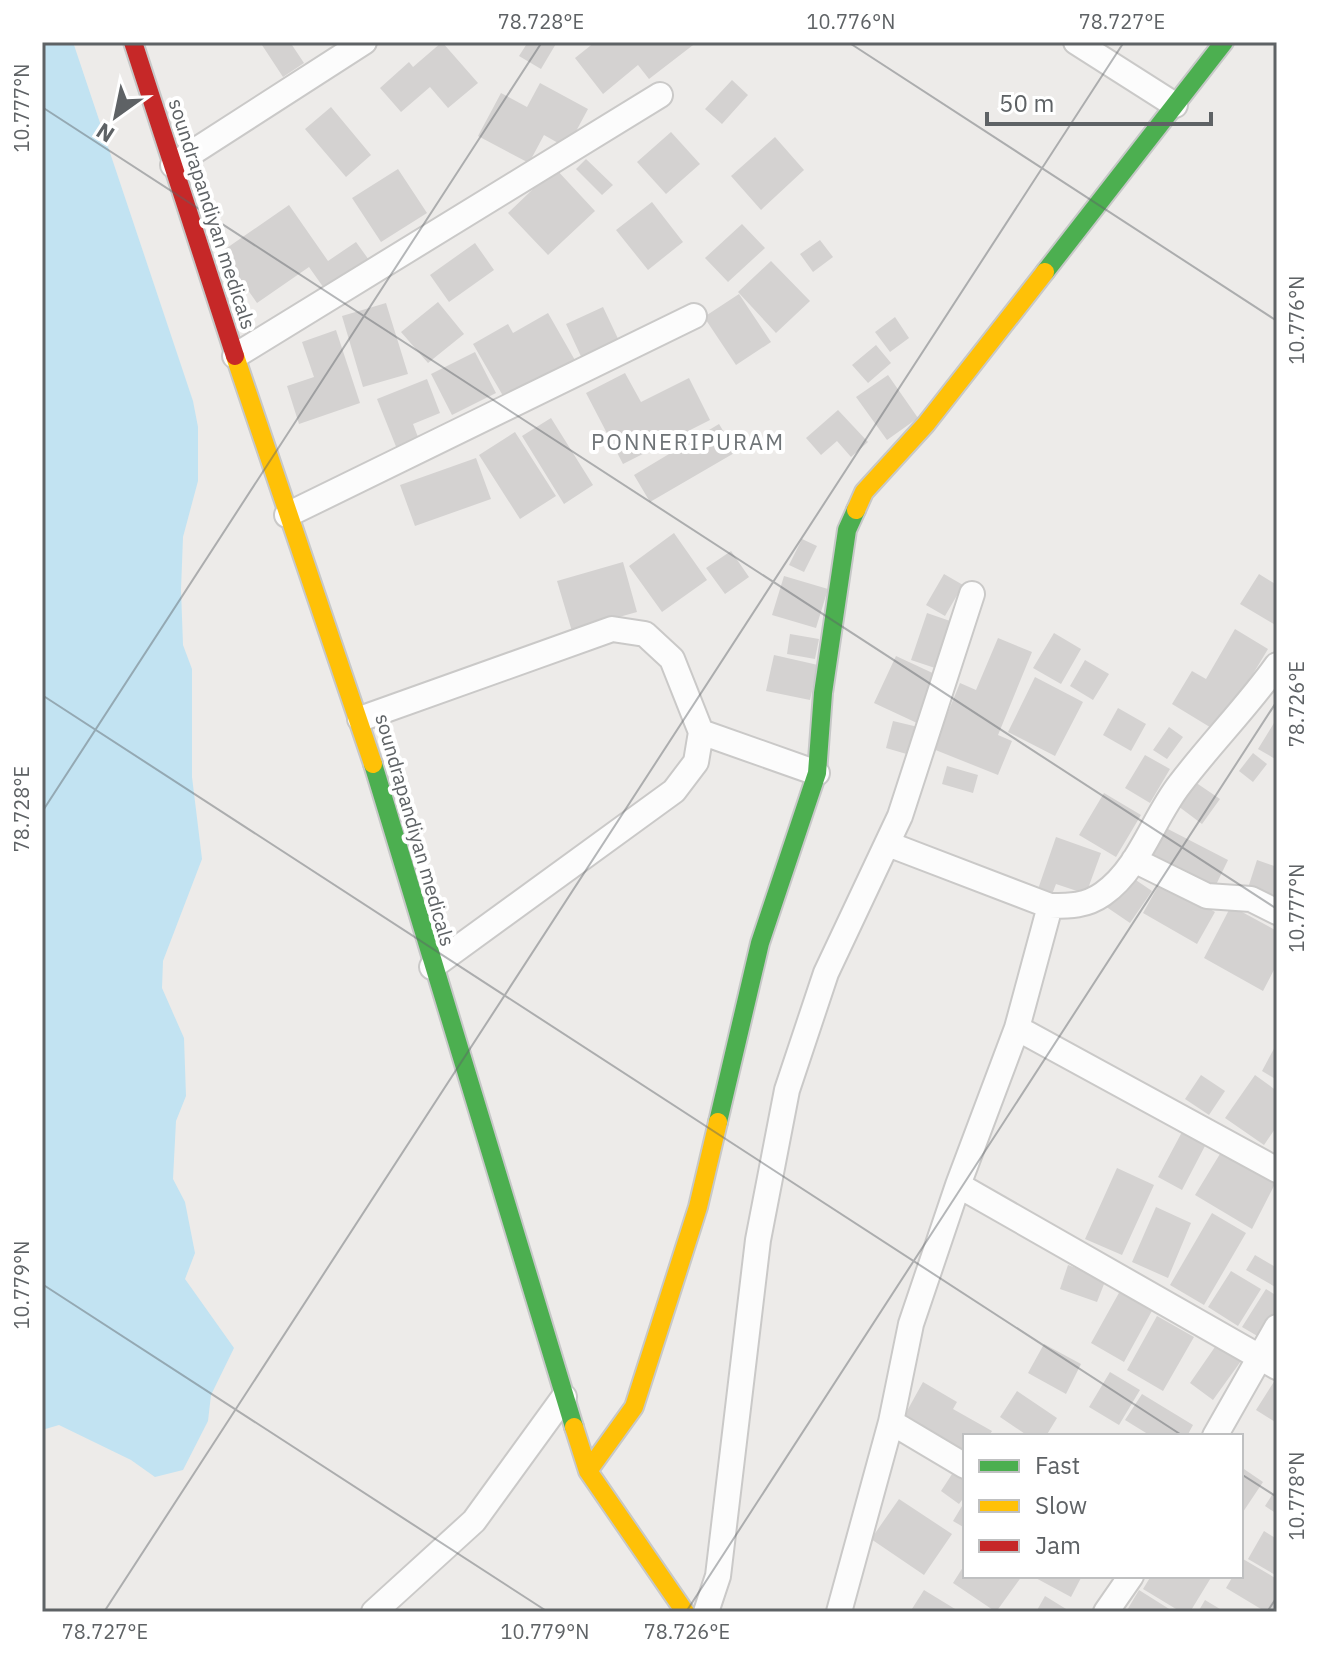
<svg xmlns="http://www.w3.org/2000/svg" width="1319" height="1654" font-family="'IBM Plex Sans',sans-serif">
  <rect width="100%" height="100%" fill="#edebe9"/>
  <path fill="#c2e3f2" d="M42,42h31l120,359 5,26v54l-15,56 -2,53 2,55 9,24v108l10,82 -39,102 -1,27 22,50 2,58 -10,25 -3,58 12,23 10,51 -10,26 49,69 -23,47 -3,26 -25,49 -28,7 -24,-17 -72,-35 -17,5z"/>
  <path fill="#d4d2d1" d="M260,42h30l14,21 -21,14z
    M442,42l36,41 -30,25 -18,-21 -29,25 -21,-24 29,-26 4,5z
    M528,42h29l-16,27 -22,-13z
    M595,42h102l-48,37 -11,-14 -35,29 -28,-36z
    M732,80l16,15 -26,29 -17,-15z
    M540,83l48,26 -21,39 -23,-13 -15,28 -51,-27 23,-43 26,14z
    M331,107l40,48 -25,22 -41,-48z
    M671,132l29,32 -34,30 -29,-32z
    M775,137l29,33 -43,40 -30,-34z
    M586,159l27,26 -11,10 -26,-26z
    M555,168l40,43 -47,44 -40,-42z
    M398,169l29,44 -46,29 -29,-44z
    M652,202l31,40 -35,28 -32,-40z
    M289,205l39,56 28,-19 13,18 -43,31 -17,-24 -52,36 -36,-51z
    M742,224l23,24 -37,34 -23,-24z
    M820,240l13,17 -20,15 -13,-18z
    M475,243l19,27 -45,32 -19,-27z
    M771,261l39,40 -34,32 -38,-41z
    M739,294l32,48 -35,23 -32,-48z
    M438,302l26,32 -36,29 -27,-31z
    M386,303l22,71 -45,13 -21,-71z
    M603,307l19,40 -37,18 -19,-41z
    M548,313l28,49 -70,39 -33,-57 35,-20 5,9z
    M895,317l14,21 -19,14 -15,-20z
    M336,330l24,73 -61,21 -12,-38 27,-9 -12,-35z
    M876,345l15,18 -23,20 -16,-18z
    M475,352l21,41 -44,22 -21,-41z
    M625,373l16,29 48,-24 21,42 -87,44 -37,-71z
    M888,375l30,43 -31,22 -31,-43z
    M427,379l13,34 -27,11 8,21 -22,9 -22,-55z
    M838,410l30,32 -17,15 -14,-16 -16,14 -15,-17z
    M551,418l42,67 -29,19 -42,-68z
    M719,424l17,28 -86,50 -16,-27z
    M515,432l41,64 -36,23 -41,-64z
    M476,458l15,41 -76,27 -15,-41z
    M674,533l33,47 -45,32 -33,-46z
    M802,539l15,7 -13,26 -15,-7z
    M731,551l18,26 -24,17 -19,-26z
    M623,562l14,50 -36,10 -27,16 -17,-57z
    M944,574l19,11 -18,31 -19,-11z
    M1259,574l18,11v41l-37,-22z
    M784,576l44,13 -12,39 -44,-13z
    M927,613l26,9 -15,47 -27,-9z
    M1235,629l33,20 -50,83 -46,-28 20,-33 14,8z
    M1054,633l27,16 -20,35 -28,-16z
    M790,634l29,5 -4,20 -28,-5z
    M998,638l34,14 -34,83 14,6 -14,34 -65,-26 27,-66 16,7z
    M774,655l44,10 -8,35 -44,-9z
    M896,656l43,20 -22,47 -43,-20z
    M1085,660l24,14 -16,26 -23,-14z
    M1035,677l48,25 -28,54 -47,-24z
    M1118,708l28,16 -15,27 -28,-16z
    M1277,718v42l-19,-11z
    M893,721l25,6 -8,28 -24,-7z
    M1169,727l14,10 -16,22 -14,-9z
    M1253,753l14,11 -14,18 -14,-11z
    M1145,755l25,14 -20,34 -25,-15z
    M947,766l31,9 -5,18 -31,-9z
    M1195,782l25,17 -18,25 -24,-18z
    M1104,793l37,22 -25,42 -37,-22z
    M1166,828l62,32 -14,29 -63,-32z
    M1056,837l45,16 -15,41 -30,-10 -5,13 -14,-5z
    M1257,860l20,7v34l-30,-10z
    M1127,874l25,17 -22,32 -25,-17z
    M1161,881l54,31 -18,32 -54,-31z
    M1231,906l46,25v33l-14,27 -59,-33z
    M1277,1043v37l-15,-9z
    M1201,1075l24,16 -16,24 -24,-16z
    M1255,1075l22,16v35l-13,19 -39,-27z
    M1182,1132l24,12 -24,46 -24,-13z
    M1223,1149l54,31 -25,49 -57,-34z
    M1117,1168l37,17 -32,70 -37,-16z
    M1156,1207l35,16 -23,55 -36,-16z
    M1212,1213l34,20 -42,72 -34,-20z
    M1255,1255l22,13v20l-31,-18z
    M1068,1265l38,14 -9,23 -37,-13z
    M1231,1271l30,18 -23,37 -30,-19z
    M1266,1289l11,7v12l-18,29 -17,-10z
    M1120,1291l33,18 -29,53 -33,-19z
    M1157,1316l37,21 -31,54 -36,-21z
    M1044,1344l37,20 -15,30 -38,-21z
    M1217,1344l24,17 -28,39 -23,-17z
    M1110,1372l30,18 -21,35 -30,-18z
    M1277,1377v46l-21,-13z
    M923,1382l34,20 -4,7 39,22 -3,5h-24v20l-63,-36z
    M1017,1391l40,27 -11,18h-18l-28,-19z
    M1142,1394l51,31 -6,11h-36l-26,-16z
    M1241,1467l22,15 -22,33z
    M956,1468l9,6v22l-6,8 -18,-13z
    M1277,1487v27l-12,-8z
    M899,1499l53,35 -28,41 -53,-36z
    M965,1501v27l-12,-7z
    M1264,1531l13,8v37l-29,-17z
    M1243,1559l34,20 -2,33h-9l-40,-24 7,-12h8z
    M965,1564v12h57l-26,36 -43,-29z
    M1032,1576h50l-11,21z
    M1151,1576h61l-22,36h-9l-38,-23z
    M924,1590l36,22h-50z
    M1139,1590l35,22h-48z
    M1045,1596l26,16h-35z
    M1205,1600l20,12h-27z"/>
  <g fill="none" stroke-linecap="round" stroke-linejoin="round">
    <defs>
      <path id="street" d="M1076,42l99,63
        M173,165l191,-123
        M235,356l425,-261
        M287,515l407,-199
        M360,719l252,-90 33,5 27,25 29,73 -5,30 -22,29 -242,176
        M701,732l116,41
        M888,844l162,62c20,0 36,0 53,-12 37,-26 50,-76 77,-110 31,-41 67,-77 97,-119
        M1134,860l73,36 44,3 26,13
        M1017,1028l260,142
        M958,1185l59,-157 33,-122
        M891,1422l74,44
        M1215,1436l62,-109
        M374,1612l100,-91 90,-124
        M706,1612l12,-36 40,-336 29,-150 39,-117 74,-157 72,-222
        M839,1612l52,-190 20,-98 47,-139 319,182
        M1106,1612l25,-36"/>
      <path id="fast" d="M1045,272l179,-230
        M373,764l201,663
        M718,1122l42,-179 57,-170 6,-80 24,-163 9,-20"/>
      <path id="slow" d="M235,356l138,408
        M856,510l8,-18 62,-68 119,-152
        M574,1427l14,44 97,141
        M588,1471l46,-64 64,-200 20,-85"/>
      <path id="jam" d="M133,42l102,314"/>
    </defs>
    <use href="#street" stroke="#cac9c8" stroke-width="28"/>
    <use href="#fast" stroke="#c7c8c8" stroke-width="22"/>
    <use href="#slow" stroke="#c7c8c8" stroke-width="22"/>
    <use href="#jam" stroke="#c7c8c8" stroke-width="22"/>
    <use href="#street" stroke="#fcfcfc" stroke-width="24"/>
    <use href="#fast" stroke="#4caf50" stroke-width="18"/>
    <use href="#slow" stroke="#ffc107" stroke-width="18"/>
    <use href="#jam" stroke="#c62828" stroke-width="18"/>
  </g>
  <path fill="none" stroke="#5e6265" stroke-width="2" stroke-opacity="0.45" d="M848,42l429,279M42,107l1235,802M42,695l1141,741M42,812l500,-770M42,1284l506,328M1241,1474l36,23M104,1612l1020,-1570M686,1612l591,-911M1267,1612l10,-15"/>
  <g text-anchor="middle" stroke-width="8" stroke-linejoin="round" paint-order="stroke">
    <g font-size="20" fill="#5e6265" stroke="#fff">
      <text transform="translate(212 214) rotate(72)" y="7">soundrapandiyan medicals</text>
      <text transform="translate(415 830) rotate(74)" y="7">soundrapandiyan medicals</text>
    </g>
    <g font-size="22" letter-spacing="2" fill="#6f7477" stroke="#fff">
      <text x="688" y="450">PONNERIPURAM</text>
    </g>
  </g>
  <rect width="1319" height="1654" fill="none" stroke="#ffffff" stroke-width="88"/>
  <rect x="963" y="1434" width="280" height="144" fill="#ffffff" stroke="#bfc0c1" stroke-width="2"/>
  <rect x="979" y="1460" width="40" height="12" fill="#4caf50" stroke="#bfc0c1" stroke-width="2"/>
  <text x="1035" y="1474" font-size="24" fill="#5e6265">Fast</text>
  <rect x="979" y="1500" width="40" height="12" fill="#ffc107" stroke="#bfc0c1" stroke-width="2"/>
  <text x="1035" y="1514" font-size="24" fill="#5e6265">Slow</text>
  <rect x="979" y="1540" width="40" height="12" fill="#c62828" stroke="#bfc0c1" stroke-width="2"/>
  <text x="1035" y="1554" font-size="24" fill="#5e6265">Jam</text>
  <g transform="translate(116 116) rotate(213)" stroke="#ffffff" stroke-width="6" paint-order="stroke">
  <path d="M0-6L14 30L0 20L-14 30Z" fill="#5e6265"/>
  <text y="-12" font-size="22" font-weight="bold" text-anchor="middle" fill="#5e6265">N</text>
  </g>
  <path d="M987 112v12h224v-12" fill="none" stroke="#5e6265" stroke-width="4"/>
  <text x="999" y="112" font-size="24" fill="#5e6265" stroke="#ffffff" stroke-width="6" paint-order="stroke">50 m</text>
  <rect x="44" y="44" width="1231" height="1566" fill="none" stroke="#5e6265" stroke-width="3"/>
  <g font-size="20" text-anchor="middle" fill="#5e6265">
    <text x="541" y="29">78.728°E</text>
    <text x="851" y="29">10.776°N</text>
    <text x="1122" y="29">78.727°E</text>
    <text transform="translate(22 108) rotate(-90)" y="7">10.777°N</text>
    <text transform="translate(1297 320) rotate(-90)" y="7">10.776°N</text>
    <text transform="translate(1297 704) rotate(-90)" y="7">78.726°E</text>
    <text transform="translate(22 809) rotate(-90)" y="7">78.728°E</text>
    <text transform="translate(1297 908) rotate(-90)" y="7">10.777°N</text>
    <text transform="translate(22 1285) rotate(-90)" y="7">10.779°N</text>
    <text transform="translate(1297 1496) rotate(-90)" y="7">10.778°N</text>
    <text x="105" y="1639">78.727°E</text>
    <text x="545" y="1639">10.779°N</text>
    <text x="687" y="1639">78.726°E</text>
  </g>
</svg>
